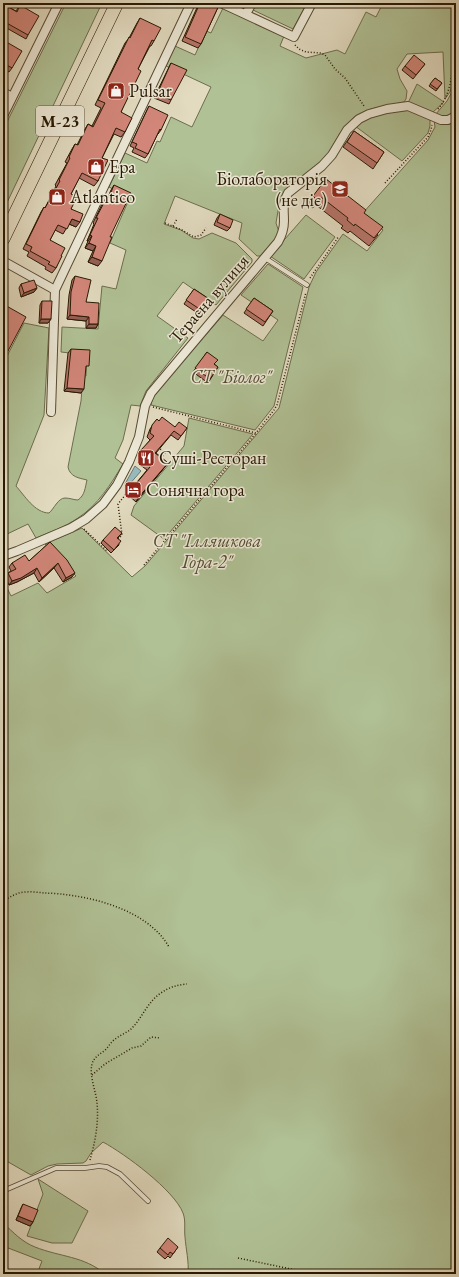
<svg xmlns="http://www.w3.org/2000/svg" width="459" height="1277" font-family="'EB Garamond',serif">
  <rect width="100%" height="100%" fill="#e2dbc0"/>
  <filter id="stains"><feTurbulence type="fractalNoise" baseFrequency=".005" numOctaves="4"/><feColorMatrix values="0 0 0 0 .2 0 0 0 0 .09 0 0 0 0 .02 0 0 0 .5 -.17"/></filter>
  <radialGradient id="worn" r=".72"><stop offset=".6" stop-color="#630" stop-opacity="0"/><stop offset="1" stop-color="#630" stop-opacity=".3"/></radialGradient>
  <path fill="#b0c195" stroke="#6c6d4c" d="M66,3h36l-99,208v-81z
    M256,3h51l-14,26 -40,-19z
    M383,3h67l5,3 -1,10 -1,65 -3,11 -5,7 -2,-47 -36,2 -10,15 3,10 7,12 -1,8 -2,3 -33,7 -17,8 -14,16 -13,23 -14,13 -25,18 -7,11 -2,7 -3,18 3,9 -2,5 -17,19h-3l-18,-17 3,-16 -67,-27 -11,28 17,6 12,8 6,1 13,-6 24,10 16,16v3l-36,43 -33,-23 -26,34 31,22 -42,53 -6,15 -9,-1 -8,35 -8,18 8,6c-12,20 -25,41 -45,54 -13,9 -28,14 -42,20l-8,-14 -25,12v-172l21,-41 25,5 -5,87 -28,71c8,9 19,27 33,27 5,-4 9,-15 16,-15 5,0 9,2 13,2 7,-5 7,-12 9,-20 -8,-2 -17,-3 -19,-13l13,-66 2,-25h3l1,-21 -26,-3 1,-25 36,2 4,-43 14,3 10,-39 -16,-7 20,-46 -21,-10 16,-34 22,10 10,-22 3,1 11,-25 21,10 19,-40 -45,-21 9,-20 20,9 11,-24 5,2 12,-25 61,28 -4,10 26,12 31,-8 8,4 21,-42 10,5z
    M456,28v86l-10,4 -11,-3 12,-14 8,-15z
    M417,84l27,18 -12,11 -24,-10z
    M405,109l25,9v8l-2,7 -26,28 -47,-35c14,-11 32,-14 50,-17z
    M456,118v1156h-268c1,-13 -2,-24 -3,-37 -1,-8 1,-16 -2,-24 -9,-23 -58,-59 -80,-71l-12,11 -5,8 -3,2 -26,1 -9,2 -17,9 -28,-16v-579l8,16 27,-13 9,10 29,-17 -31,-32 37,-16 50,49 13,-11 134,-158 30,-121 7,-15 27,-38 24,17 16,-21 -21,-16 66,-74 7,-13 -1,-7z
    M306,215l29,22 -31,42 -34,-23z
    M268,264l35,23 -29,119 -19,24 -104,-25 1,-5 5,-9 66,-76 40,26 15,-21 -37,-25z
    M189,418l64,16 -89,105 -33,-24 3,-9 50,-60z
    M38,1179l50,32 -16,32h-20l-25,-7 16,-42z
    M3,1223c10,9 19,19 32,24 25,10 49,9 70,27h-68l5,-13 -39,-15z"/>
  <path fill="#98b9bc" stroke="#6c7972" d="M135,466l6,5 -13,15 -3,-2z"/>
  <g fill="none" stroke-linecap="round" stroke-linejoin="round">
    <defs>
      <path id="service" d="M265,258l42,27
        M3,1191l53,-23h29l14,-2 8,1 13,7 28,27"/>
      <path id="minor" d="M221,3l73,34 18,-34
        M246,14l6,-11
        M3,92l9,5
        M3,116l56,-113
        M3,261l52,29
        M51,412l4,-122 136,-287
        M3,556l14,-5 54,-23 15,-9 17,-15 14,-19 12,-23 10,-25 6,-31 6,-13 127,-151c4,-7 6,-14 6,-21 0,-11 -2,-18 4,-28l34,-27 10,-11 15,-25 12,-11 10,-5 18,-5 21,-3 33,14h7l8,-4"/>
      <path id="trunk" d="M3,239l114,-236"/>
    </defs>
    <use href="#service" stroke="#574a32" stroke-width="5.5"/>
    <use href="#minor" stroke="#574a32" stroke-width="10"/>
    <use href="#trunk" stroke="#291903" stroke-width="14"/>
    <path stroke="#291903" stroke-width="1.5" stroke-dasharray="1 2" stroke-linecap="butt" d="M295,45l4,4 7,3 14,1 5,2 10,14 10,9 19,28
      M438,109c21,-23 13,-68 18,-100
      M385,183l43,-46 3,-7 1,-5
      M165,223l17,7 12,7 7,-2 5,-7
      M173,226l4,-7
      M310,278l29,-42
      M153,407l103,26 18,-23 3,-5 29,-113
      M158,447l7,6 -5,6
      M84,529l23,22 2,-2
      M118,539l4,-4 -4,-31 8,-10
      M144,565l112,-132
      M3,902c5,-4 10,-7 16,-9 8,-2 17,-1 25,0 41,1 103,15 125,54
      M92,1075l13,-11 27,-16 9,-2 10,-9 9,1
      M90,1160c5,-17 9,-38 7,-57 -1,-12 -8,-27 -5,-39 2,-7 7,-9 12,-13 4,-3 6,-8 10,-11 5,-4 11,-7 16,-10 12,-11 17,-28 31,-37 8,-6 16,-8 26,-9
      M238,1258l77,16"/>
    <use href="#service" stroke="#ece8d6" stroke-width="4"/>
    <use href="#minor" stroke="#ece8d6" stroke-width="8"/>
    <use href="#trunk" stroke="#e2dbc0" stroke-width="13"/>
  </g>
  <path fill="#b57368" stroke="#291903" d="M35,3h11l-3,4z
    M199,3h21l-19,41 -3,4 -16,-7z
    M3,4l13,7 4,-6 8,30 -2,4 -23,-13z
    M140,18l14,23 -3,5h-1l-12,23 -17,43 4,20 -4,5 -7,-3 -12,24 -4,23 -4,5 -15,-8 -8,16v15l5,18 -7,-3 -6,10 -8,-4 -5,10 11,16 -5,12 -4,5 -7,-4 1,-2 -19,-11 2,-4 -6,-3 18,-37 3,-5 1,1 11,-22 -1,-1 12,-22 -2,-1 7,-13 3,-5 2,1 8,-16 3,-5 4,2 9,-18 -6,-3 30,-62 4,-5 8,-15z
    M3,40l9,28 -3,4 -6,-3z
    M171,63v37l-2,4 -15,-6 15,-31z
    M425,64l-12,15 -11,-9 3,-4z
    M435,78l7,5 -6,8 -7,-5z
    M149,106l12,24 -3,4v-1l-10,21 -3,4 -13,-6 2,-4 -4,-2 17,-36z
    M354,131l30,21 -11,17 -30,-22z
    M326,179l38,34 14,22 -9,11 -19,-15 -2,2 -7,-5 2,-2 -27,-21 -3,3 -5,-4z
    M114,185l-4,52 -12,29 -10,-4 5,-11 -8,-3 3,-7h-1l7,-17 -1,-1 10,-21 4,-5h1l3,-7z
    M220,214l10,14 -3,3 -13,-6 3,-7z
    M75,276l11,26 12,22 -2,4h-10v-7l-19,-2 2,-24 3,-15z
    M21,284l16,4 -3,4 -13,5 -2,-9z
    M194,289l15,10 -10,15 -15,-10z
    M254,298l19,13 -10,15 -19,-13z
    M42,301l9,18 -3,4h-9l1,-18z
    M3,304l5,47 -4,6 -1,-1z
    M71,349l10,44 -17,-2 4,-38z
    M207,352l7,12 4,3 -10,16 -15,-11z
    M157,419l2,2 16,6 12,1 -9,12 -7,-5 -15,18 12,10 -32,39 -9,-8 20,-24 -8,-6 3,-5 -4,-4 12,-15 -3,-3 3,-8z
    M122,533l-4,5 1,7 -8,8 -10,-10 2,-3z
    M50,542l22,35 -9,5 -9,-14 -15,14 -5,-9 -17,9 -8,3 -4,-8 3,-4 3,-2 -2,-4 3,-4 17,-2z
    M23,1204l10,18 -3,4 -14,-6 5,-12z
    M178,1247l-8,11 -2,-2 -3,3 -8,-7 3,-4z"/>
  <path fill="#935e55" stroke="#291903" d="M72,219l8,3 -4,5 -7,-3z
    M90,235l2,1 -4,5h-1z
    M89,243l7,3 -3,5 -8,-3z
    M92,257l10,4 -4,5 -10,-4z
    M37,288l-3,4 -13,5 3,-4z
    M70,315l19,2 -3,4 -19,-2z
    M41,319h10l-3,4h-9z
    M89,324h9l-2,4h-10z
    M67,388l17,1 -3,4 -17,-2z
    M168,463l-3,4 -29,35 2,-4z
    M58,563l-4,5 -15,14 3,-4z
    M37,568l-3,5 -17,9 -8,3 3,-4z
    M75,573l-3,4 -9,5 3,-4z
    M18,1216l15,6 -3,4 -14,-6z"/>
  <path fill="#d28679" stroke="#291903" d="M200,3h20l-19,41 -16,-7z
    M3,4l14,8 3,-7 19,11 -11,19 -25,-14z
    M140,18l21,10 -7,13 -2,-1 -14,29 3,2 -20,41 11,6 -7,14 -9,-4 -14,30 6,2 -10,21 -16,-8 -11,21 6,3 -6,12 12,5 -3,8 -8,-3 -5,10 -9,-4 -8,15 15,8 -4,8h1l-6,12 -8,-4 2,-2 -20,-11 2,-4 -6,-3 18,-37 1,1 15,-27 -1,-1 11,-22 -1,-1 6,-13 3,1 10,-21 5,3 12,-24 -7,-3 31,-63 1,1z
    M3,40l19,11 -10,17 -9,-5z
    M414,55l11,9 -9,11 -11,-9z
    M171,63l16,7 -16,30 -14,-6z
    M435,78l7,5 -5,6 -7,-5z
    M149,106l19,9 -7,15 -1,-1 -12,25 -13,-6 2,-4 -5,-2z
    M354,131l30,21 -7,11 -30,-21z
    M326,179l40,31 -2,3 19,14 -9,11 -19,-14 -1,2 -7,-6 1,-2 -27,-21 -3,4 -5,-5z
    M114,185l17,8 -21,44h2l-10,24 -10,-4 4,-11 -7,-3 3,-7 -2,-1 8,-17h-2l11,-21h2z
    M220,214l13,6 -3,8 -13,-6z
    M75,276l16,4 -5,22 13,1 -1,21h-9v-7l-19,-2 1,-23z
    M34,280l3,8 -13,5 -3,-9z
    M194,289l15,10 -8,11 -15,-10z
    M254,298l19,13 -8,11 -19,-13z
    M42,301h10l-1,18h-10z
    M3,304l23,13 -18,34 -5,-2z
    M71,349l19,1 -1,16h-3l-2,23 -17,-1z
    M207,352l11,8 -4,4 4,3 -8,12 -15,-11z
    M162,417l13,10 4,-5 8,6 -6,8 -7,-5 -19,22 13,10 -30,35 -8,-7 20,-24 -8,-7 3,-4 -5,-5 14,-15 -4,-3 2,-8 5,-6 2,2z
    M115,527l7,6 -5,5 4,3 -7,9 -11,-10z
    M50,542l17,18 8,13 -9,5 -8,-15 -16,15 -5,-10 -16,10 -9,3 -4,-8 8,-4 -4,-6 13,-8 4,6z
    M23,1204l15,6 -5,12 -15,-6z
    M168,1238l10,9 -5,7 -3,-2 -2,3 -8,-7z"/>
  <defs>
    <symbol id="shop-square" viewBox="-11 -11 22 22"><rect x="-9" y="-9" width="18" height="18" rx="4" fill="#8f2418" stroke="#ece8d6"/><path d="M-5-2.5h2.3a2.7 3.5 0 0 1 5.4 0H5L5.5 6h-11ZM-1.5-2.5h3a1.5 2.3 0 0 0-3 0Z" fill="#fff"/></symbol>
    <symbol id="university-square" viewBox="-11 -11 22 22"><rect x="-9" y="-9" width="18" height="18" rx="4" fill="#8f2418" stroke="#ece8d6"/><path d="M0-5L7-2L0 1L-7-2ZM-4 1L0 2.5L4 1V4Q0 6-4 4Z" fill="#fff"/></symbol>
    <symbol id="restaurant-square" viewBox="-11 -11 22 22"><rect x="-9" y="-9" width="18" height="18" rx="4" fill="#8f2418" stroke="#ece8d6"/><path d="M-5-6h1v4h1v-4h1v4h1v-4h1v5L-1.5 .5V6h-2V.5L-5-1ZM5-6V6H3V1.5H1.5Q1.5-4 5-6Z" fill="#fff"/></symbol>
    <symbol id="hotel-square" viewBox="-11 -11 22 22"><rect x="-9" y="-9" width="18" height="18" rx="4" fill="#8f2418" stroke="#ece8d6"/><path d="M-6-4.5h1.5V1H6V5H4.5V3h-9V5H-6ZM-4 0a1.8 1.8 0 1 1 3.6 0ZM.5 0V-2.5h3Q6-2.5 6 0Z" fill="#fff"/></symbol>
  </defs>
  <g fill-rule="evenodd">
    <use href="#shop-square" x="106" y="81" width="20" height="20"/>
    <use href="#shop-square" x="86" y="157" width="20" height="20"/>
    <use href="#university-square" x="330" y="179" width="20" height="20"/>
    <use href="#shop-square" x="47" y="187" width="20" height="20"/>
    <use href="#restaurant-square" x="136" y="448" width="20" height="20"/>
    <use href="#hotel-square" x="123" y="480" width="20" height="20"/>
  </g>
  <g text-anchor="middle" stroke-width="3" stroke-linejoin="round" paint-order="stroke">
    <rect fill="#ece8d6" stroke="#645742" stroke-width="1" x="36" y="106" width="48" height="30" rx="3"/>
    <g font-size="17" font-weight="bold" fill="#291903">
      <text x="60" y="127">М-23</text>
    </g>
    <g font-size="18" fill="#291903" stroke="#ece8d6" text-anchor="start">
      <text x="129" y="97">Pulsar</text>
      <text x="109" y="173">Ера</text>
      <text x="327" y="185" text-anchor="end">Біолабораторія<tspan x="327" dy="21">(не діє)</tspan></text>
      <text x="70" y="203">Atlantico</text>
      <text x="159" y="464">Суші-Ресторан</text>
      <text x="146" y="496">Сонячна гора</text>
    </g>
    <g font-size="18" fill="#291903" stroke="#ece8d6">
      <text transform="translate(209 299) rotate(-49)" y="6">Терасна вулиця</text>
    </g>
    <g font-size="18" font-style="italic" fill="#524b2f" stroke="#ece8d6">
      <text x="231" y="383">СТ "Біолог"</text>
      <text x="207" y="547">СТ "Ілляшкова<tspan x="207" dy="21">Гора-2"</tspan></text>
    </g>
  </g>
  <rect width="459" height="1277" fill="none" stroke="#e2dbc0" stroke-width="16"/>
  <rect x="4" y="4" width="451" height="1269" fill="none" stroke="#291903" stroke-width="2"/>
  <rect x="8" y="8" width="443" height="1261" fill="none" stroke="#291903"/>
  <rect width="100%" height="100%" filter="url(#stains)"/>
  <rect width="100%" height="100%" fill="url(#worn)"/>
</svg>
